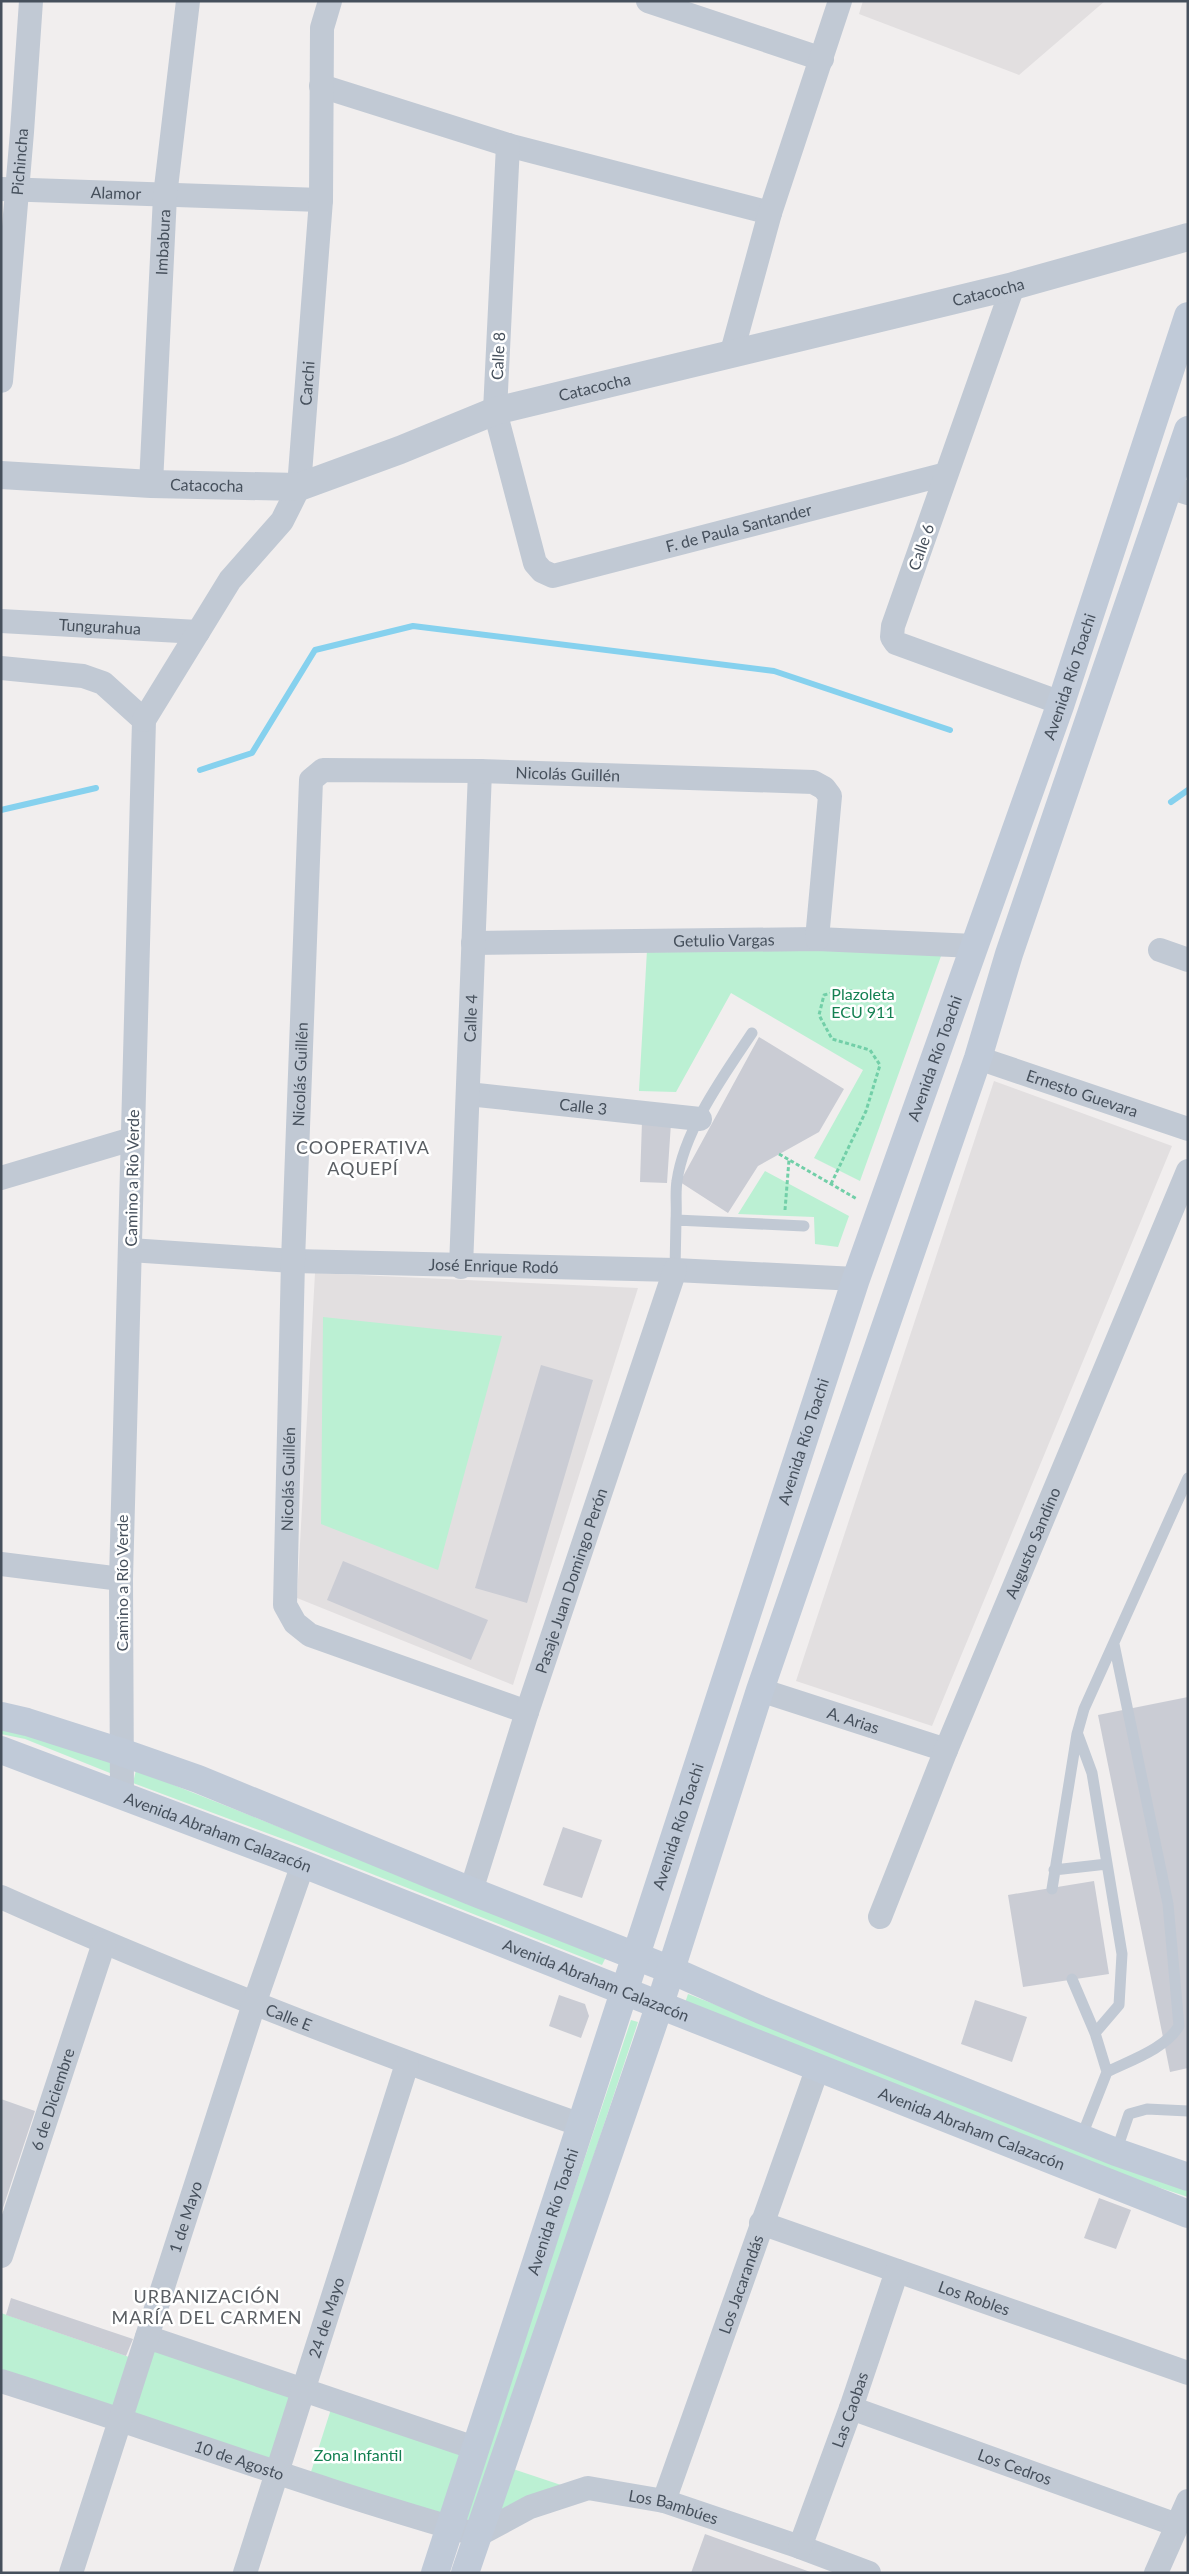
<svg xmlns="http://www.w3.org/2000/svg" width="1189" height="2574" font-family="Lato,sans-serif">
  <rect width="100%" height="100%" fill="#f1eeee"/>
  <path fill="#e2dfe0" d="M863,1h242l-86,74 -160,-61z
    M994,1081l178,65 -240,580 -136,-45z
    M315,1273l323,15 -125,397 -216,-87z"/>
  <path fill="#bbf0d3" d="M945,945l-85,236 -46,-23 49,-88 -132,-77 -55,99 -37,-1 8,-141z
    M765,1171l84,45 -11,31 -23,-3 -1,-27 -76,-3z
    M323,1317l179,19 -64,234 -117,-46z
    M1,1720l112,39 -3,14 -85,-34 -24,-5z
    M136,1770l470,187 -4,8 -311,-123 -158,-59z
    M688,1994l500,192v11l-76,-25 -427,-169z
    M631,2020l7,2 -166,500 -8,-3z
    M1,2313l131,45 -17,52 -114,-37z
    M155,2347l140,47 -23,71 -141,-47z
    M331,2409l131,44 -20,64 -132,-42z
    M510,2468l60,20 -79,31z"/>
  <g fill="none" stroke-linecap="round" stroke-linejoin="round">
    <path stroke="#86d1ee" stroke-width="6" d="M200,770l52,-17 63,-103 98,-24 361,45 176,59
      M1171,802l17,-12
      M1,810l95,-22"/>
  </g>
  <path fill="#caccd4" d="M759,1037l85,52 -25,43 -61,34 -30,47 -48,-31z
    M642,1121l29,2 -4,60 -27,-1z
    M541,1365l52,15 -66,223 -52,-15z
    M343,1561l145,59 -17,40 -144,-60z
    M1188,1697v371l-18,4 -72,-357z
    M563,1827l39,13 -20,58 -39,-13z
    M1094,1881l15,93 -86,13 -15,-92z
    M559,1995l26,9 4,12 -8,22 -32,-12z
    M975,2000l52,17 -15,45 -51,-18z
    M1,2099l34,12 -33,100h-1z
    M1099,2198l32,12 -15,39 -32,-11z
    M11,2298l122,41 -7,17 -120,-41z
    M705,2534l108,39h-122z"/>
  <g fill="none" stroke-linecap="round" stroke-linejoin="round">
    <path stroke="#72cfa8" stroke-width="3" stroke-dasharray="4 2.5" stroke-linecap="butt" d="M779,1154l78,45
      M831,1184l35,-73 14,-46 -10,-15 -38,-11 -13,-24 5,-20 19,-5 44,6
      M785,1210l4,-50"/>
    <path stroke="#c1c9d4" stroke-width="11" d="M676,1220c1,-13 -1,-27 1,-39 7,-51 47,-106 75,-148
      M675,1270l1,-50 128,6
      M1078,1735l14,38 30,181 -3,51 -24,28
      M1054,1870l53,-6
      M1052,1889l25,-155 7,-25 104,-231
      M1072,1979l23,54 12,39 -26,66
      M1107,2072c24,-12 58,-23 72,-46l-11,-122 -54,-260
      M1116,2152l13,-38 18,-5 41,2"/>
    <g stroke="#c1c9d4" stroke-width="24">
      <path d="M648,1l174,58"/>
      <path d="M321,86l187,59 262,68"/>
      <path id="s1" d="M508,145l-13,266 40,152 7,8 11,5 393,-102"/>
      <path id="s2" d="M2,189l319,11"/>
      <path d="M1013,286l-120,340 -1,11 4,6 165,60"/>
      <path d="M732,352l38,-139 70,-212"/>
      <path id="s3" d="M1,381l21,-249 9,-131"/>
      <path id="s4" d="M151,484l14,-288 23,-195"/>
      <path d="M1169,487l19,6"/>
      <path id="s5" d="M1,621l197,11"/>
      <path d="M1,668l82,8 20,7 41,37 -23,859 1,216"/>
      <path id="s6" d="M144,720l86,-140 52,-59 17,-34 22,-287 1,-172 8,-27"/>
      <path id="s7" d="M473,943l344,-4 158,7"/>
      <path d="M1160,950l28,10"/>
      <path id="s8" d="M978,1058l210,71"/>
      <path id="s9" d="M468,1094l232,25"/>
      <path d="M1,1178l131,-39"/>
      <path id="s10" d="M130,1250l163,11 382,9 181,9"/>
      <path id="s11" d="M461,1267l19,-496"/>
      <path d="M1,1564l120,15"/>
      <path id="s12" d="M760,1690l186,60"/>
      <path id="s13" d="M527,1712l-217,-77 -15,-12 -10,-18 8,-344 18,-481 12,-10 157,1 333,11 11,6 6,8 -13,143"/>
      <path id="s14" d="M471,1891l56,-179 148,-442"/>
      <path id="s15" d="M1,1897c190,85 384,159 580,228"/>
      <path id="s16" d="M880,1917l66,-167 242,-579"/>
      <path id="s17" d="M761,2223l427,150"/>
      <path id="s18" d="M1,2256l103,-313"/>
      <path d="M147,2337l328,111"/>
      <path id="s19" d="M1,2381c159,50 316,109 477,154l52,-28 58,-19 76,13 136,46 69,26"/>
      <path id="s20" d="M851,2408l326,117"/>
      <path id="s21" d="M664,2501l154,-434"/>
      <path id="s22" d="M800,2547l51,-139 46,-137"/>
      <path id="s23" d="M71,2573l183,-569 49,-140"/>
      <path id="s24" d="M245,2573l162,-509"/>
      <path d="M1156,2573l32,-72"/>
    </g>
    <path stroke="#c1c9d4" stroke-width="28" id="s25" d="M1,475l150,9 148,3 101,-37 95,-39 518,-125 175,-49"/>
    <g stroke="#c0cad8" stroke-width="28">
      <path d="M1,1716l26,6 94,30 77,27 273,112 200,79 90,40 86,35 269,107 72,25"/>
      <path id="s26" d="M1,1750l302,114 885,350"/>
      <path id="s27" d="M435,2573l421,-1294 205,-576 127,-387"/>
      <path d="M465,2573l195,-569 100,-314 218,-632 31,-104 179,-524"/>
    </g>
  </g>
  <g text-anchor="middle" stroke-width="5" stroke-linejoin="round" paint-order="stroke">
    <g font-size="16" fill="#46505c" stroke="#fff">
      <text dy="6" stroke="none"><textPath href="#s3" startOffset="220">Pichincha</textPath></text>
      <text dy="6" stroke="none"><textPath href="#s2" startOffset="114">Alamor</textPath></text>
      <text dy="6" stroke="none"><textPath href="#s4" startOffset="242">Imbabura</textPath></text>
      <text dy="6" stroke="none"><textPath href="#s25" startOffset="1016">Catacocha</textPath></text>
      <text transform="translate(498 356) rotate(-87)" y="6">Calle 8</text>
      <text dy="6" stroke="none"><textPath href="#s6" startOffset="385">Carchi</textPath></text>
      <text dy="6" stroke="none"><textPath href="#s25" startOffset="611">Catacocha</textPath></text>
      <text dy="6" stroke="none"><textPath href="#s25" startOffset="206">Catacocha</textPath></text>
      <text dy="6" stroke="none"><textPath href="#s1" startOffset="638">F. de Paula Santander</textPath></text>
      <text transform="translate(921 547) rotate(-71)" y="6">Calle 6</text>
      <text dy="6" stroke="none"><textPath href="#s5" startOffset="99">Tungurahua</textPath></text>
      <text dy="6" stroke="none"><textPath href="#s27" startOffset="2000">Avenida Río Toachi</textPath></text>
      <text dy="6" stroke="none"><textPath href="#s13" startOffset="1356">Nicolás Guillén</textPath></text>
      <text dy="6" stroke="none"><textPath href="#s7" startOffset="251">Getulio Vargas</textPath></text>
      <text dy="6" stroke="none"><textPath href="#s11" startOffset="249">Calle 4</textPath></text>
      <text dy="6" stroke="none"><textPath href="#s27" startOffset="1595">Avenida Río Toachi</textPath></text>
      <text dy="6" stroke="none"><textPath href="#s13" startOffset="801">Nicolás Guillén</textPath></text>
      <text dy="6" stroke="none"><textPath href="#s8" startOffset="110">Ernesto Guevara</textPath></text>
      <text dy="6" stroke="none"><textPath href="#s9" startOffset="116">Calle 3</textPath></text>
      <text transform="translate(132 1178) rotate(-89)" y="6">Camino a Río Verde</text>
      <text dy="6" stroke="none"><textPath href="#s10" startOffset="364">José Enrique Rodó</textPath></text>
      <text dy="6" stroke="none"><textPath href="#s27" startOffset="1190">Avenida Río Toachi</textPath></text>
      <text dy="6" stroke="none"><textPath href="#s13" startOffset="396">Nicolás Guillén</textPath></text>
      <text dy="6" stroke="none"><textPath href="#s16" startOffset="404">Augusto Sandino</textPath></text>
      <text dy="6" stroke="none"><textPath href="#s14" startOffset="326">Pasaje Juan Domingo Perón</textPath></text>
      <text transform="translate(122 1583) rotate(-90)" y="6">Camino a Río Verde</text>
      <text dy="6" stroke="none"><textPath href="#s12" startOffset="98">A. Arias</textPath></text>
      <text dy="6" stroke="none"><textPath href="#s27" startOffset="785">Avenida Río Toachi</textPath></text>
      <text dy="6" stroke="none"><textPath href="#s26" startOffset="232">Avenida Abraham Calazacón</textPath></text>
      <text dy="6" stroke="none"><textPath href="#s26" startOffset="638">Avenida Abraham Calazacón</textPath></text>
      <text dy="6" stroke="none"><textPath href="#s15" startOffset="312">Calle E</textPath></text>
      <text dy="6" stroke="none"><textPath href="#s18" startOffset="165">6 de Diciembre</textPath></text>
      <text dy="6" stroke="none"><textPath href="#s26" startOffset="1042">Avenida Abraham Calazacón</textPath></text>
      <text dy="6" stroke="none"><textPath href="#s27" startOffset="380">Avenida Río Toachi</textPath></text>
      <text dy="6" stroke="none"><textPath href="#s23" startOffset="374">1 de Mayo</textPath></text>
      <text dy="6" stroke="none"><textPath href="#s21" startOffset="230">Los Jacarandás</textPath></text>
      <text dy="6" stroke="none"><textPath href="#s17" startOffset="226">Los Robles</textPath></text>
      <text dy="6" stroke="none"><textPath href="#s24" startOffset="268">24 de Mayo</textPath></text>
      <text dy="6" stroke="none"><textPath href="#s22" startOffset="146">Las Caobas</textPath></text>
      <text dy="6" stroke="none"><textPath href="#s19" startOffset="251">10 de Agosto</textPath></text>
      <text dy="6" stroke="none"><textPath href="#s20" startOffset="174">Los Cedros</textPath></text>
      <text dy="6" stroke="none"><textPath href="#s19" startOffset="709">Los Bambúes</textPath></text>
    </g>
    <g font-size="16" fill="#148052" stroke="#fff">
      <text x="863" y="1000">Plazoleta<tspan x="863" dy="18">ECU 911</tspan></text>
      <text x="358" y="2461">Zona Infantil</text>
    </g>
    <g font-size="18" letter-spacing="1" fill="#5a5e63" stroke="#fff">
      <text x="363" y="1154">COOPERATIVA<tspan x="363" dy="21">AQUEPÍ</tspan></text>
      <text x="207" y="2303">URBANIZACIÓN<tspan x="207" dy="21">MARÍA DEL CARMEN</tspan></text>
    </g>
  </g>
  <rect width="1189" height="2574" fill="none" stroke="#46505c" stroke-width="5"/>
</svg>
